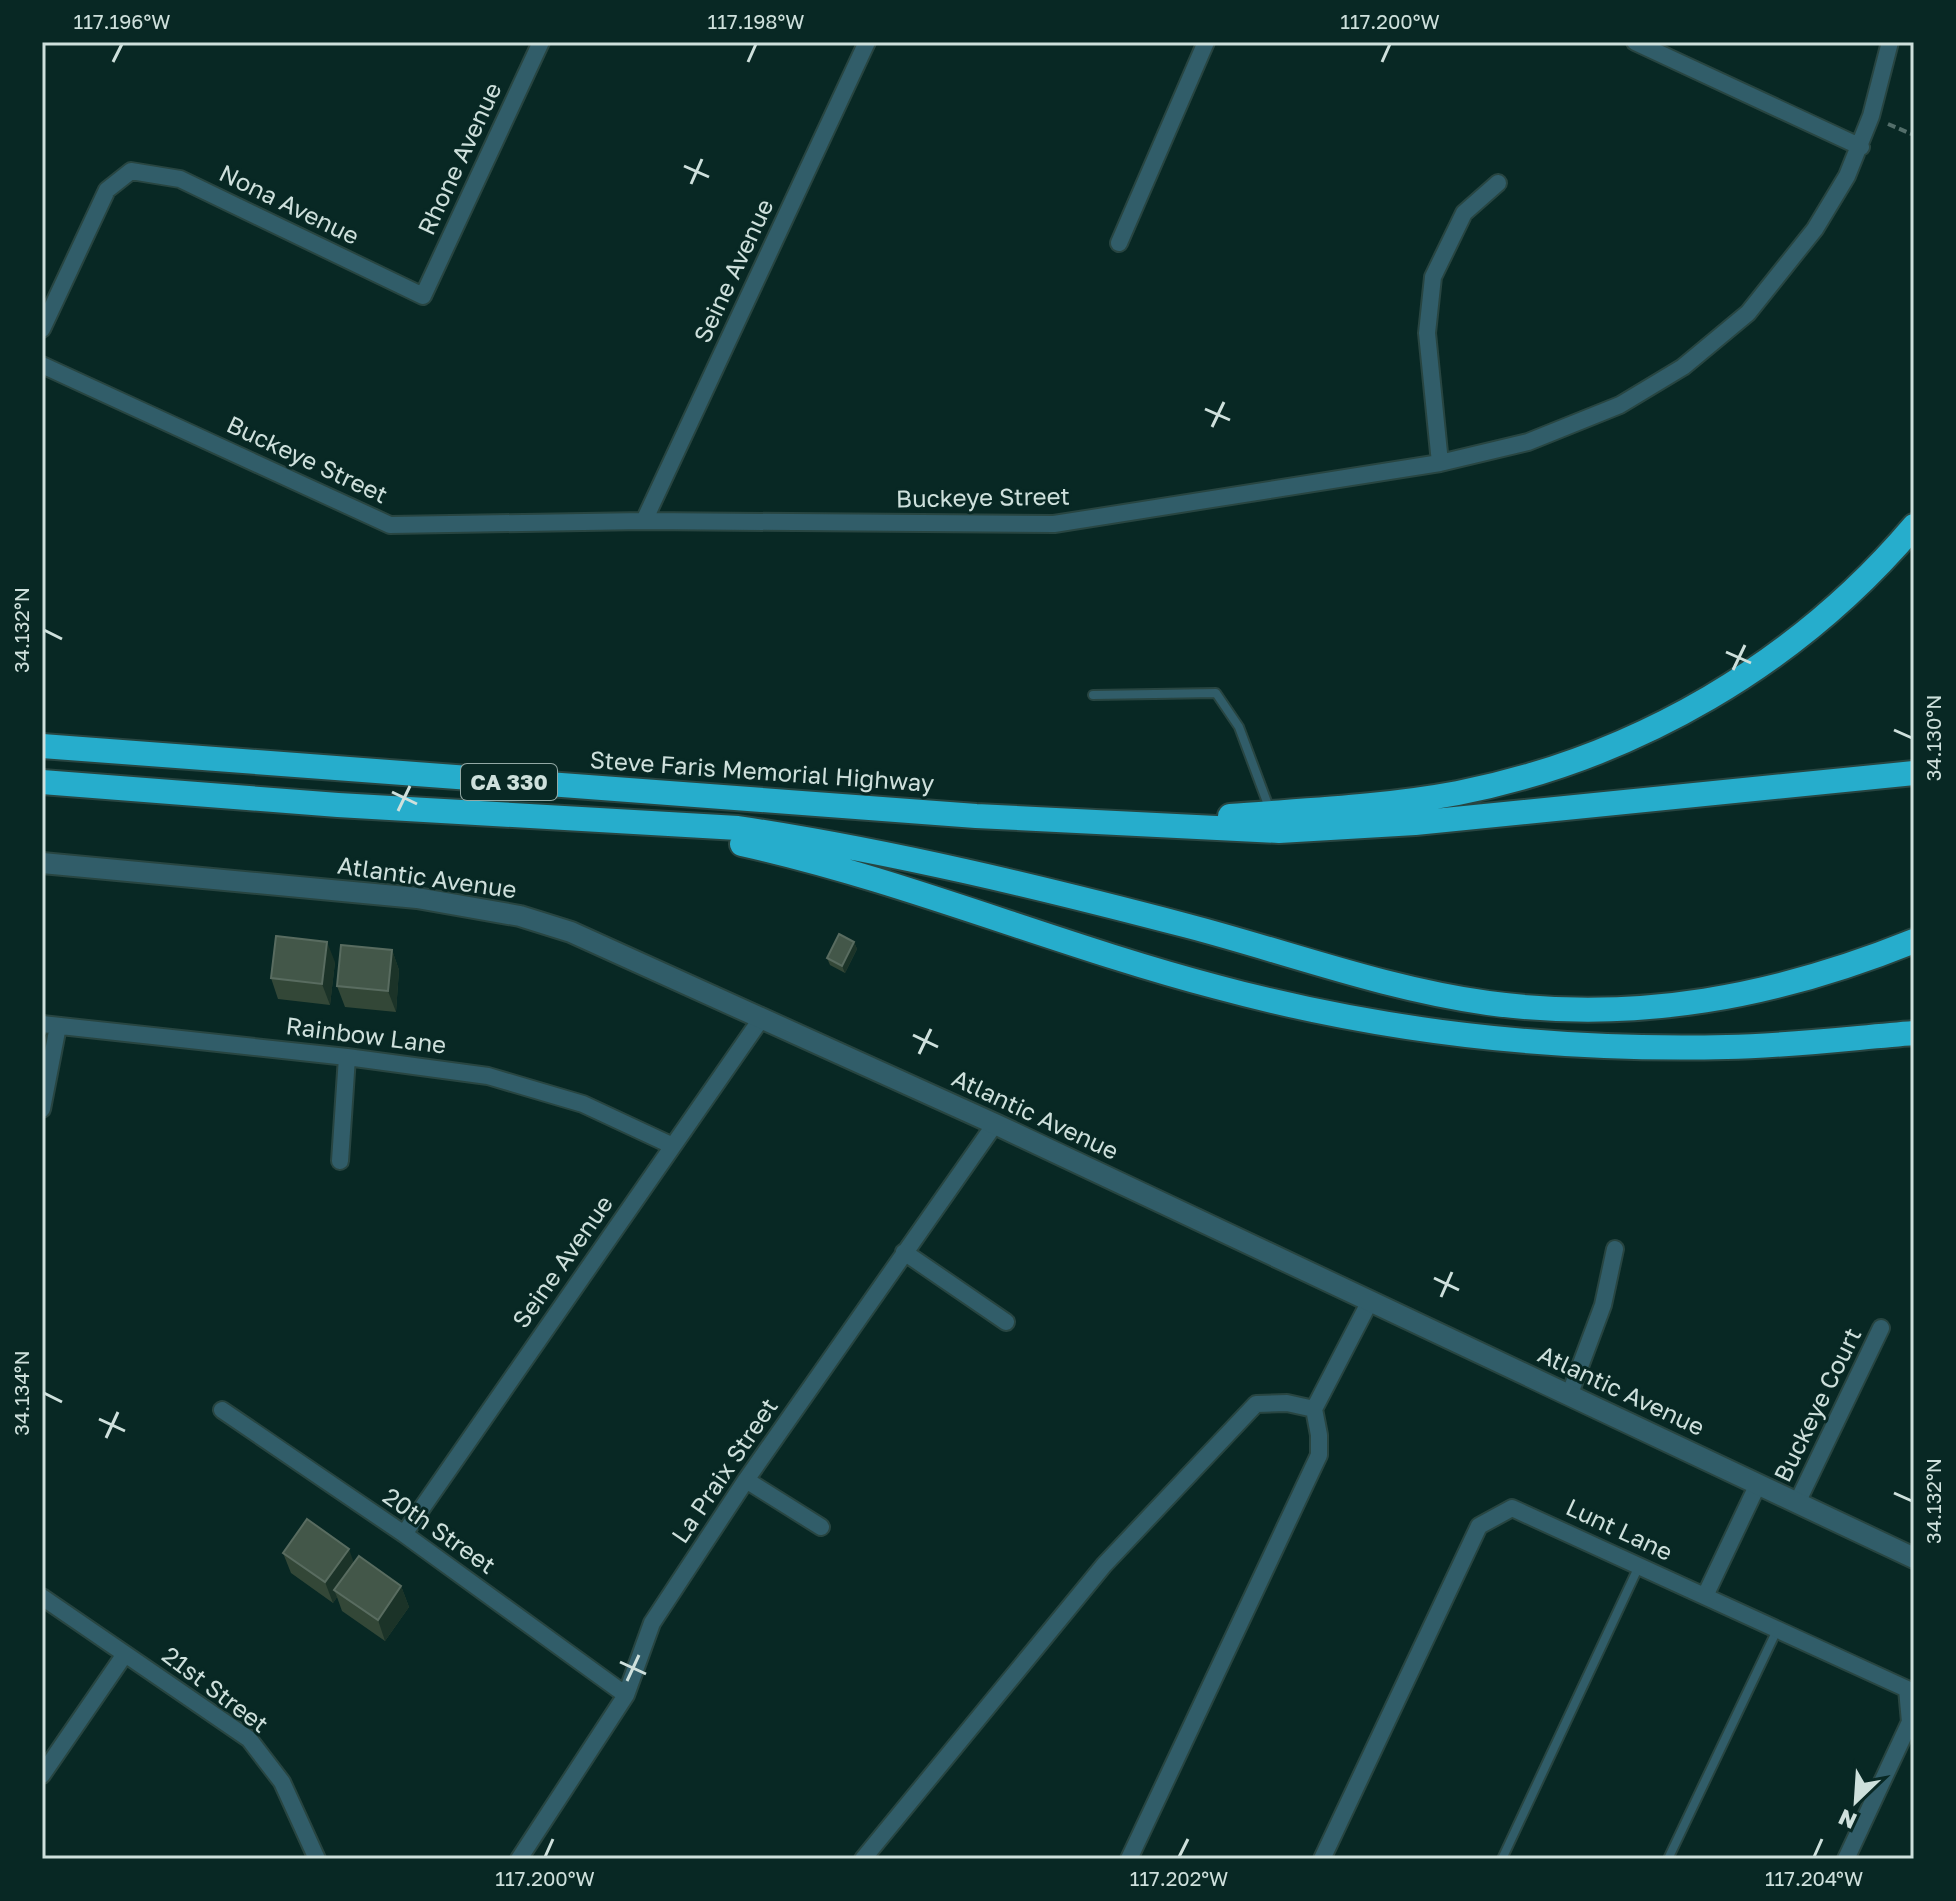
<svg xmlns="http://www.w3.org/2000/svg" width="1956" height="1901" font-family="'Golos Text',sans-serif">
  <rect width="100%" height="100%" fill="#082824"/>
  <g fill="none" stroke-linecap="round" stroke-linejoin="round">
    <defs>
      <path id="service" d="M1093,695l123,-2 23,34 31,83
        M1502,1859l137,-293
        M1668,1859l109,-229"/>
      <path id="minor" d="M1635,42l226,105
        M1119,243l87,-201
        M42,329l65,-139 24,-19 49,8 243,117 118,-254
        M42,365l348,160 254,-4 410,3 386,-61 88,-21 92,-37 63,-38 65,-54 67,-84 32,-53 24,-60 19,-74
        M1440,463l-13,-130 6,-56 31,-64 34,-30
        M644,521l223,-479
        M42,1024l305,33 141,19 95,28 90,42
        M42,1109l16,-83
        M340,1161l7,-104
        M904,1252l102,70
        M1569,1396l34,-91 12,-56
        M1314,1409l56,-108
        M222,1410l182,124 222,161
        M746,1480l75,47
        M1797,1503l84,-175
        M404,1534l357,-515
        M1705,1596l53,-112
        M42,1597l207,142 33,43 35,77
        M42,1775l83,-121
        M519,1859l107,-164 26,-72 94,-143 249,-356
        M863,1859l241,-294 152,-161 31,-1 27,6 5,26v20l-190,404
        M1322,1859l157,-333 33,-18 395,181 3,33 -64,137"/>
      <path id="tertiary" d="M42,863l375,35 103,18 51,16 424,192 919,434"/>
      <path id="motorway" d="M42,746l934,70 303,15 136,-8 499,-50
        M42,782l296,23 400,23c153,23 301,59 450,98 99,26 198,63 300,77 150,20 287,-6 426,-62
        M1230,816c76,-6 153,-9 228,-23 178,-35 340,-130 456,-267
        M742,844c162,36 315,101 475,143 166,45 338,64 510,60 62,-1 125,-9 187,-14"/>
    </defs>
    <use href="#service" stroke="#284541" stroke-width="12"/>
    <use href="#minor" stroke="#284541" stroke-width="20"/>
    <use href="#tertiary" stroke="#284541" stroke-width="24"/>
    <use href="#motorway" stroke="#284541" stroke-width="28"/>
    <path stroke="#536e6a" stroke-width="4" stroke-dasharray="8 4" stroke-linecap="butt" d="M1888,124l26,11"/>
    <use href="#service" stroke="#315d69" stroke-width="8"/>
    <use href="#minor" stroke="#315d69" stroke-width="16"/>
    <use href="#tertiary" stroke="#315d69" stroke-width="20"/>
    <use href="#motorway" stroke="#26adcc" stroke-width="24"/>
  </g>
  <path fill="#334737" d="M854,942l3,7 -12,24 -15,-8 -3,-7z
    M392,950l7,20 -3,42 -51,-5 -8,-21z
    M335,962l-5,43 -52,-6 -7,-21z
    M283,1553l71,10 47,23 8,21 -24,34 -43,-30 -5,-14 -4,6 -42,-30z"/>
  <path fill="#1b3328" d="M327,942l8,20 -5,43 -8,-21z
    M854,942l3,7 -12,24 -3,-7z
    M392,950l7,20 -3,42 -8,-21z
    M349,1549l7,20 -22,21 3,7 -4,6 -8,-21z
    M401,1586l8,21 -24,34 -7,-21z"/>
  <path fill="#435749" stroke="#596c60" stroke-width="2" d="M839,934l15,8 -12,24 -15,-8z
    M276,936l51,6 -5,42 -51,-6z
    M341,945l51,5 -4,41 -51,-5z
    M307,1519l42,30 -24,33 -42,-29z
    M359,1556l42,30 -23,34 -44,-30z"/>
  <path fill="none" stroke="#cee0dc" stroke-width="3" d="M113,62l9,-18M748,62l8,-18M1382,62l8,-18M684,166l25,11M691,184l11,-25M1205,409l25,11M1212,427l12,-25M44,630l18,9M1726,652l25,11M1733,670l12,-25M1894,730l18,8M392,792l25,12M398,811l12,-25M913,1035l25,12M919,1054l12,-25M1434,1278l25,12M1441,1297l11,-25M44,1393l18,9M99,1419l26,12M106,1438l12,-26M1894,1493l18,8M620,1662l26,12M627,1681l12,-26M545,1857l8,-18M1179,1857l9,-18M1814,1857l8,-18"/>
  <g text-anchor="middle" stroke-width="6" stroke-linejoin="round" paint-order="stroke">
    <rect fill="#082824" stroke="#93a9a5" stroke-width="2" x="461" y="764" width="96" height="36" rx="6"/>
    <g font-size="22" font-weight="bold" fill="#cee0dc">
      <text x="509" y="790">CA 330</text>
    </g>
    <g font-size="24" fill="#cee0dc" stroke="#082824">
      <text transform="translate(460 159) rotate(-65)" y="8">Rhone Avenue</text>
      <text transform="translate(289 205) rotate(26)" y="8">Nona Avenue</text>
      <text transform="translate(734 271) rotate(-65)" y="8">Seine Avenue</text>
      <text transform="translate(307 460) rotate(25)" y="8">Buckeye Street</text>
      <text transform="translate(983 498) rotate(-1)" y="8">Buckeye Street</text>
      <text transform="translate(762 772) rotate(4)" y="8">Steve Faris Memorial Highway</text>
      <text transform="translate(427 878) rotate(8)" y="8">Atlantic Avenue</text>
      <text transform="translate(366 1036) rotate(7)" y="8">Rainbow Lane</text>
      <text transform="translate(1035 1115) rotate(25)" y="8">Atlantic Avenue</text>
      <text transform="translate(563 1262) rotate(-55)" y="8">Seine Avenue</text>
      <text transform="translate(1621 1391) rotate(25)" y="8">Atlantic Avenue</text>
      <text transform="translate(1818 1405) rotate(-64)" y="8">Buckeye Court</text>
      <text transform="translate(725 1471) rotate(-56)" y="8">La Praix Street</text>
      <text transform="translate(1619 1530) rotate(25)" y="8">Lunt Lane</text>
      <text transform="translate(439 1531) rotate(35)" y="8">20th Street</text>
      <text transform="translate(215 1690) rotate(37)" y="8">21st Street</text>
    </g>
  </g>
  <rect width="1956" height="1901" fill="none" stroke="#082824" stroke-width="88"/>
  <g transform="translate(1856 1801) rotate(205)" stroke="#082824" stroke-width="6" paint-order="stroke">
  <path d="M0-6L14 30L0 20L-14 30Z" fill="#cee0dc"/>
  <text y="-12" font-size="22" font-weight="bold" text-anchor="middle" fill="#cee0dc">N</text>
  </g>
  <rect x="44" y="44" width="1868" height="1813" fill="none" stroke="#cee0dc" stroke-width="3"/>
  <g font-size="20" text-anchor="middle" fill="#cee0dc">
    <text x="122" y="29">117.196°W</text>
    <text x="756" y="29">117.198°W</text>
    <text x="1390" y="29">117.200°W</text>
    <text transform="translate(22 630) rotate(-90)" y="7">34.132°N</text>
    <text transform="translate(1934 738) rotate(-90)" y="7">34.130°N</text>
    <text transform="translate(22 1393) rotate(-90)" y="7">34.134°N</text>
    <text transform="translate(1934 1501) rotate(-90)" y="7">34.132°N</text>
    <text x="545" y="1886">117.200°W</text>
    <text x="1179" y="1886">117.202°W</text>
    <text x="1814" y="1886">117.204°W</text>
  </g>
</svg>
